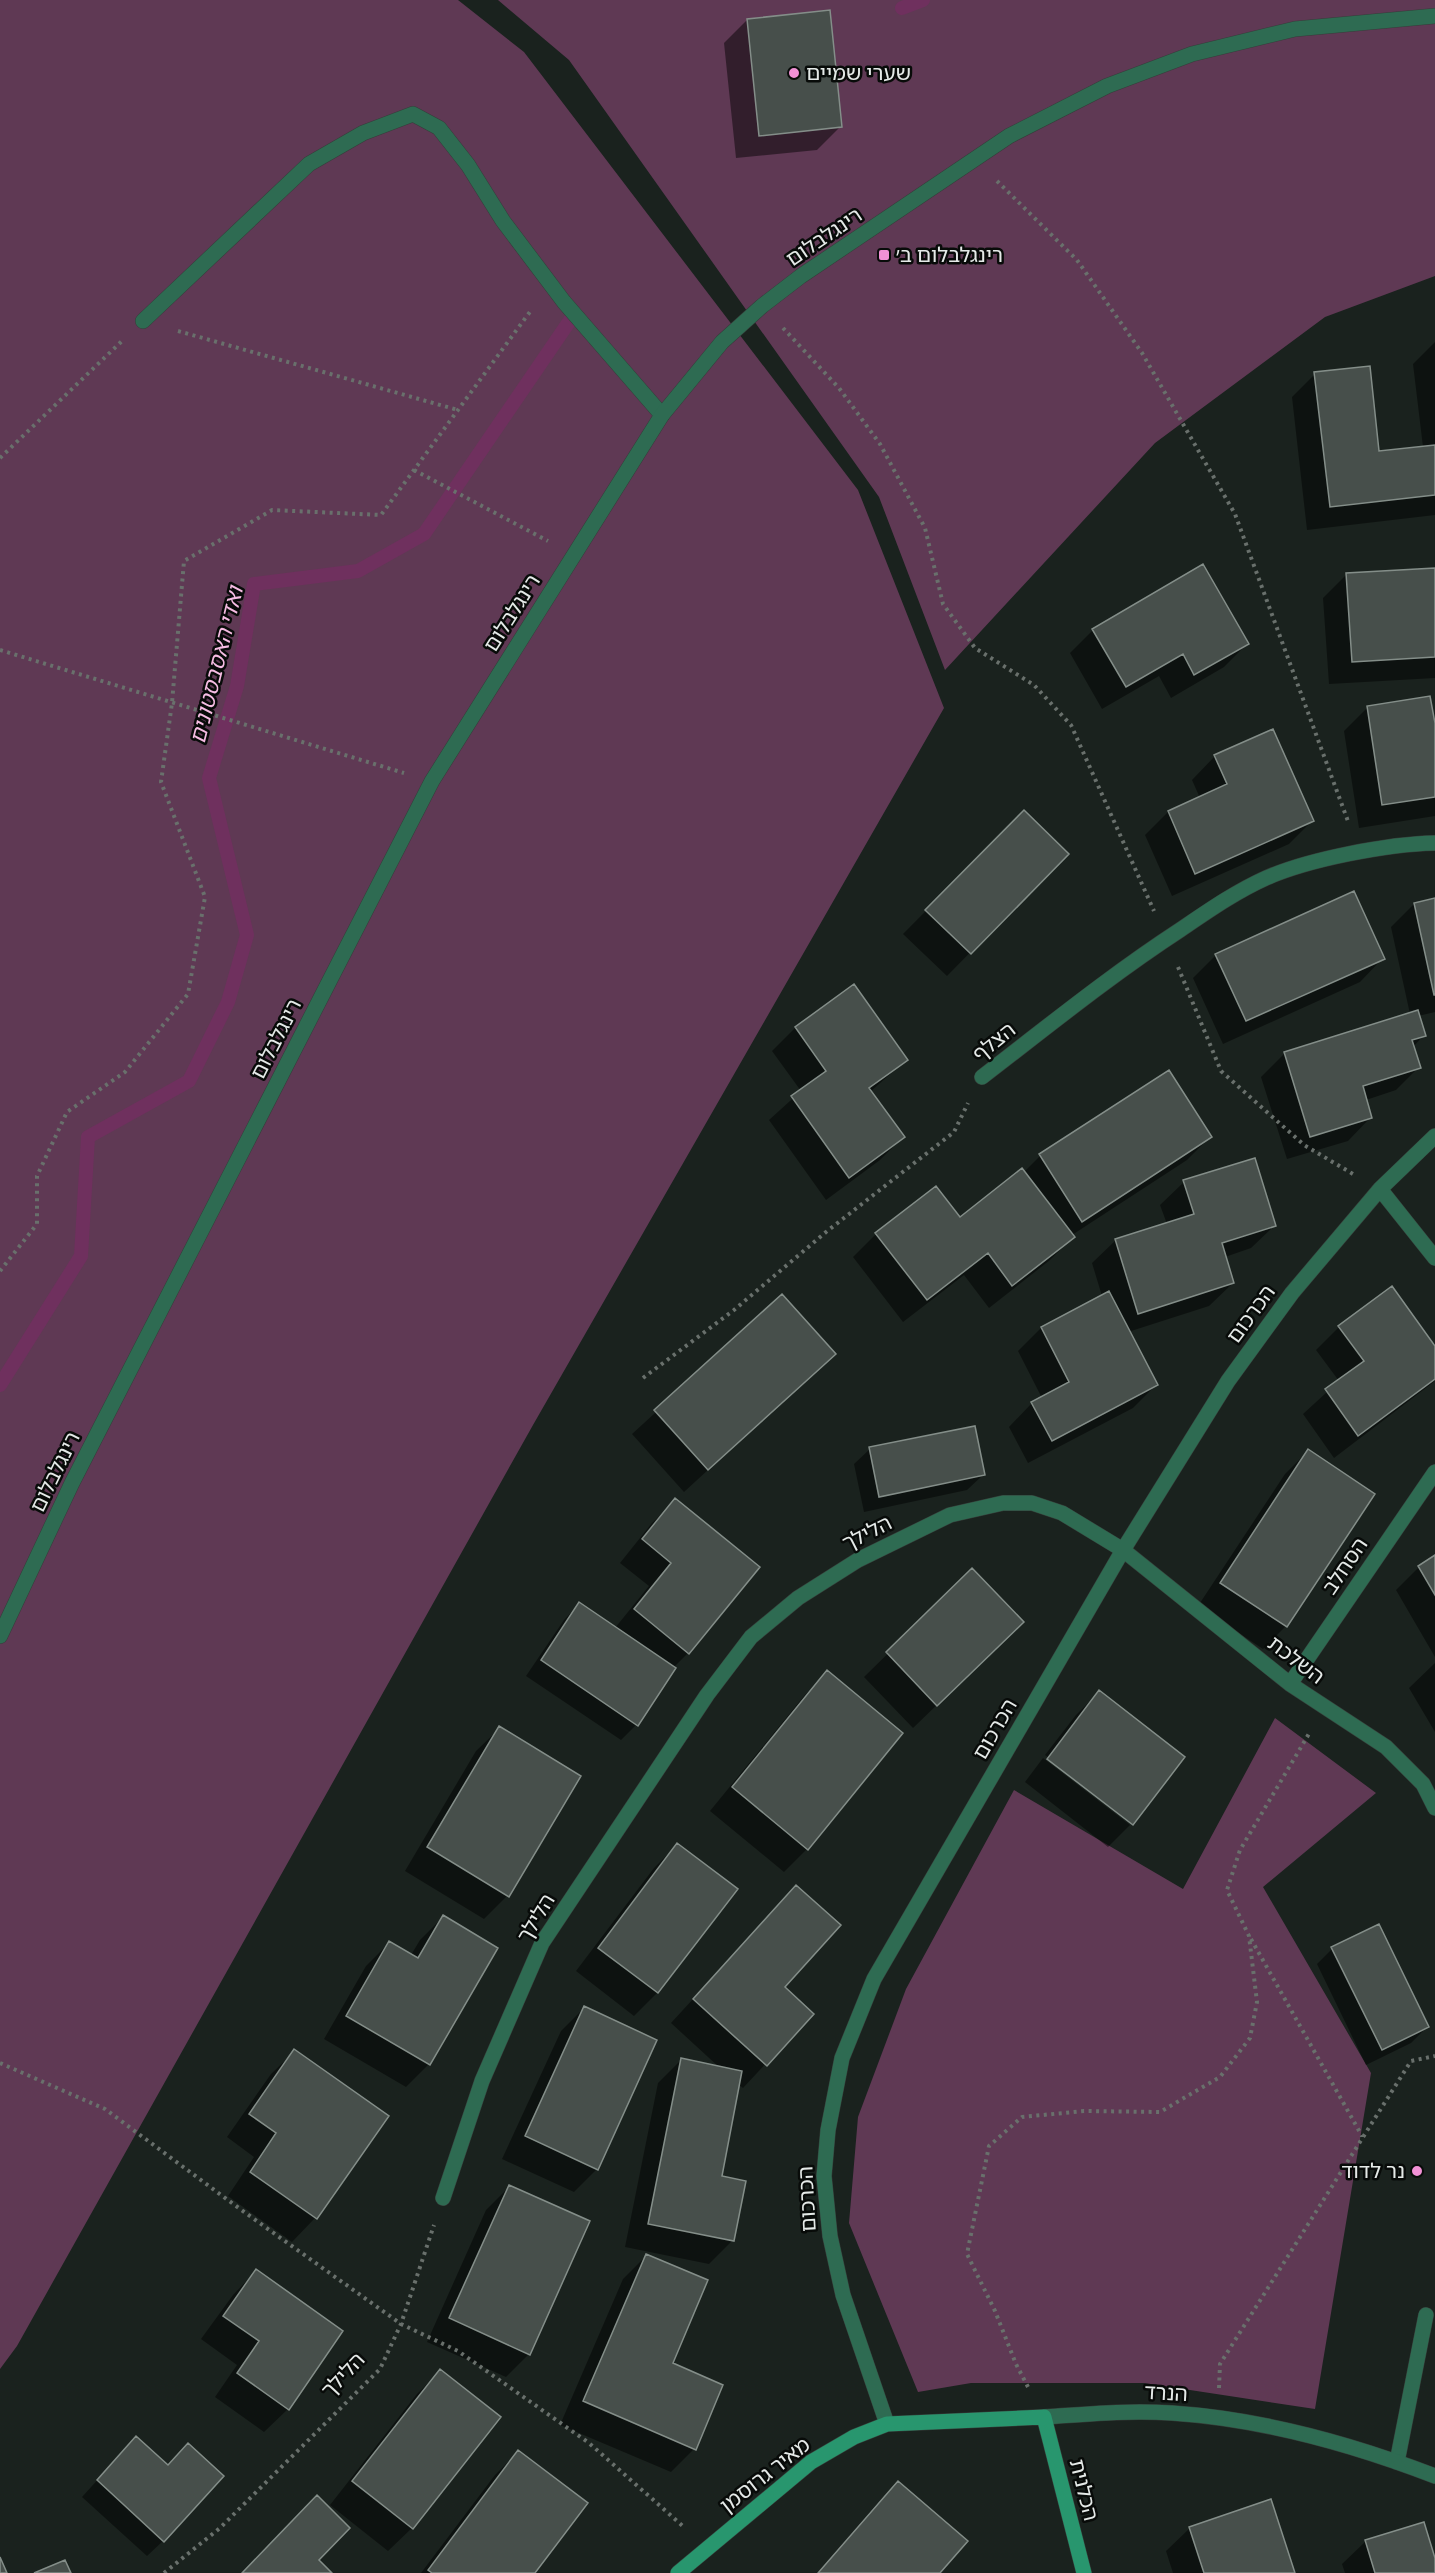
<svg xmlns="http://www.w3.org/2000/svg" width="1435" height="2573" font-family="'IBM Plex Serif','Noto Sans Hebrew',serif">
  <rect width="100%" height="100%" fill="#1a221e"/>
  <path fill="#5f3954" d="M0,0h458l66,52 334,438 86,218 -411,717 -516,921 -17,23z
    M498,0h937v276l-110,41 -170,126 -210,227 -66,-173 -310,-437z
    M1275,1718l101,75 -113,94 108,186 -56,336 -171,-26h-173l-53,9 -69,-169 9,-106 48,-128 108,-199 169,99z"/>
  <path fill="#0007" d="M747,20l93,107 -23,23 -81,8 -12,-115z
    M1435,342v173l-128,15 -15,-133 23,-23 63,79 45,-6 -10,-83z
    M1435,569v109l-106,6 -6,-86 24,-24z
    M1093,630l154,14 -23,23 -53,31 -12,-22 -57,33 -32,-56z
    M1367,708l68,17v91l-76,12 -15,-97z
    M1215,756l97,65 -23,23 -117,52 -27,-61 23,-23 32,-14 -8,-18z
    M1024,812l43,42 -120,122 -44,-42z
    M1435,899v113l-17,4 6,19 -11,12 6,20 -23,23 -30,10 5,17 -23,24 -61,18 -26,-82 23,-23 126,-40 -19,-87 23,-23z
    M1216,955l167,3 -23,24 -137,62 -30,-66z
    M853,986l53,74 -36,32 33,45 -23,23 -54,40 -57,-80 32,-29 -29,-40 23,-23z
    M1210,1137l-23,23 -115,75 1,2 -23,23 -61,48 -25,-33 -61,47 -50,-65 23,-23 84,-15 64,-47 16,-16z
    M1184,1182l91,43 -24,23 -26,9 8,26 -24,23 -81,26 28,53 -23,23 -105,55 -19,-36 23,-24 10,-5 -24,-47 23,-23 61,-32 -10,-33 24,-23 51,-16 -7,-19z
    M782,1297l52,57 -150,138 -52,-58z
    M1339,1327l96,21v33l-101,77 -31,-44 36,-33 -23,-31z
    M870,1449l113,26 -16,15 -103,22 -10,-48z
    M1308,1451l-22,175 -23,23 -65,-43 87,-132z
    M676,1500l12,153 -15,15 -37,57 -15,15 -95,-64 38,-56 15,-16 36,24 34,-42 -29,-23 32,-40z
    M1435,1557v100l-39,-67 23,-23z
    M972,1571l27,74 -86,83 -49,-51z
    M1435,1663v69l-26,-44z
    M827,1672l-20,177 -23,23 -74,-61 94,-115z
    M1099,1692l84,66 -52,67v-3l-86,-67 31,-40z
    M500,1728l7,168 -23,23 -79,-48 71,-120z
    M1043,1758l87,67 -22,22 -83,-65z
    M677,1845l59,44 -79,104 -23,23 -58,-45 78,-103z
    M796,1887l-13,100 29,27 -69,74 -5,-4 -18,93 24,5 -12,59 -23,23 -84,-17 33,-164 23,-23 39,8 -49,-45z
    M443,1917l-14,147 -23,23 -82,-48 42,-73 23,-23 22,12 9,-15z
    M1332,1949l95,78 -16,16 -45,22 -49,-101z
    M584,2008l13,161 -23,23 -72,-33 59,-128z
    M295,2051l92,65 -72,102 -23,24 -64,-46 26,-39 -27,-20 44,-63z
    M510,2186l19,168 -23,23 -79,-35 59,-132z
    M646,2256l48,193 -23,23 -111,-47 63,-146z
    M256,2271l32,138 -24,23 -49,-35 22,-32 -36,-26 32,-44z
    M440,2371l-28,157 -24,23 -58,-46 87,-111z
    M518,2452l15,121h-112l74,-98z
    M121,2454l42,87 -16,15 -65,-59z
    M898,2483l40,90h-121l58,-67z
    M1190,2528l103,45h-120l-7,-22z
    M1366,2541l69,23v9h-90l-3,-9z"/>
  <g fill="none" stroke-linecap="round" stroke-linejoin="round">
    <path stroke="#6f305e" stroke-width="14" d="M902,8l21,-8
      M0,1385l81,-129 7,-119 101,-56 39,-79 19,-67 -38,-157 28,-92 17,-102 104,-13 66,-37 149,-218"/>
  </g>
  <path fill="#474f4b" stroke="#848e89" stroke-width="1.5" d="M830,10l12,117 -83,9 -12,-117z
    M1370,366l9,85 56,-6v50l-105,12 -16,-135z
    M1203,564l46,80 -55,31 -11,-21 -57,33 -34,-58z
    M1435,568v89l-83,5 -6,-89z
    M1430,696l5,27v74l-53,8 -15,-99z
    M1273,729l41,92 -119,53 -27,-63 59,-27 -13,-29z
    M1024,810l45,44 -98,100 -46,-44z
    M1354,891l31,68 -139,62 -31,-67z
    M1435,898v97h-1l-20,-92z
    M854,984l54,76 -39,28 36,49 -56,41 -58,-82 35,-25 -31,-44z
    M1418,1010l8,26 -14,4 9,28 -58,18 9,32 -62,19 -26,-85z
    M1169,1070l43,67 -130,85 -43,-68z
    M1255,1158l21,68 -54,17 12,40 -96,31 -23,-75 79,-25 -11,-34z
    M1022,1168l53,69 -63,49 -24,-33 -61,47 -52,-67 61,-47 24,31z
    M1392,1286l43,60v33l-77,57 -33,-47 39,-28 -26,-35z
    M1109,1291l49,94 -106,56 -21,-39 38,-20 -28,-55z
    M782,1294l54,60 -128,116 -54,-60z
    M975,1426l10,49 -106,22 -10,-50z
    M1308,1449l67,45 -88,133 -67,-44z
    M675,1498l85,69 -71,87 -55,-45 37,-46 -29,-24z
    M1435,1555v40l-17,-29z
    M972,1568l52,54 -87,84 -51,-54z
    M579,1602l97,66 -38,58 -97,-66z
    M827,1670l76,63 -95,117 -76,-63z
    M1099,1690l86,67 -52,68 -86,-66z
    M499,1726l82,50 -72,121 -82,-50z
    M677,1843l61,46 -80,104 -60,-45z
    M796,1885l45,40 -56,62 29,27 -47,52 -74,-67z
    M443,1915l55,33 -68,117 -84,-49 43,-75 29,17z
    M1379,1924l50,103 -47,23 -51,-103z
    M584,2006l73,34 -59,130 -73,-34z
    M294,2049l95,67 -72,103 -67,-47 26,-39 -27,-19z
    M681,2058l61,13 -20,105 24,5 -12,60 -86,-17z
    M509,2185l81,36 -60,134 -81,-37z
    M646,2254l62,26 -35,83 50,22 -27,65 -113,-49z
    M256,2269l87,62 -54,79 -52,-37 22,-32 -36,-25z
    M440,2369l61,48 -88,112 -61,-48z
    M136,2436l32,29 20,-22 36,33 -60,66 -67,-62z
    M518,2450l70,53 -53,70h-103l-4,-3z
    M898,2481l70,60 -28,32h-122z
    M317,2495l33,33 -31,32 13,13h-90z
    M1271,2499l24,74h-91l-15,-46z
    M1424,2522l11,36v15h-60l-10,-33z
    M0,2557l7,16h-7z
    M65,2560l6,13h-37z"/>
  <g fill="none" stroke-linecap="round" stroke-linejoin="round">
    <defs>
      <path id="lane" d="M143,321l166,-157 54,-31 50,-19 26,14 29,37 35,56 61,81 98,113
        M1397,2462l29,-147"/>
      <path id="street" d="M982,1077c65,-50 129,-102 198,-147 28,-19 55,-38 86,-52 43,-19 122,-34 169,-35
        M1380,1189l55,69
        M0,1636l72,-153 360,-702 230,-366 60,-73 40,-36 39,-30 208,-140 98,-50 85,-32 103,-25 140,-13
        M1290,1684l145,-212
        M443,2198l39,-117 60,-138 165,-248 44,-58 47,-39 60,-38 92,-45 53,-12h29l30,10 61,37 167,134 96,63 37,37 12,24
        M1044,2417c43,-3 85,-7 128,-4 90,6 180,31 263,63
        M887,2424l-44,-129 -13,-59 -6,-60 4,-46 14,-72 32,-79 249,-429 105,-169 64,-88 88,-104 55,-53"/>
      <path id="secondary" d="M678,2573l133,-111 43,-25 33,-13 157,-7 40,156"/>
    </defs>
    <use href="#lane" stroke="#363e3a" stroke-width="16"/>
    <use href="#street" stroke="#363e3a" stroke-width="16"/>
    <use href="#secondary" stroke="#363e3a" stroke-width="16"/>
    <path stroke="#69706c" stroke-width="4" stroke-dasharray="3 4.5" stroke-linecap="butt" d="M997,181l80,79 65,93 93,161 114,310
      M783,328l56,60 41,56 45,84 18,76 32,44 59,37 37,40 83,186
      M178,331l280,79
      M0,458l123,-118
      M414,470l134,71
      M0,650l404,123
      M1178,967l43,104 83,74 49,29
      M0,1271l37,-47v-48l30,-64 58,-40 63,-78 17,-97 -44,-115 11,-79 12,-142 88,-51 109,5 151,-206
      M643,1378l91,-68 92,-78 128,-100 14,-29
      M1251,1939l111,197
      M0,2063l105,46 135,100 161,115 57,27 131,92 96,85
      M1028,2387l-12,-23 -21,-53 -28,-57 22,-108 33,-29 62,-6 76,1 60,-35 30,-39 7,-36 -8,-66 -22,-46 13,-40 70,-118
      M1219,2388l1,-24 191,-303 24,-5
      M164,2573l56,-45 160,-159 21,-45 33,-99"/>
    <use href="#lane" stroke="#2e6b52" stroke-width="15"/>
    <use href="#street" stroke="#2e6b52" stroke-width="15"/>
    <use href="#secondary" stroke="#28966e" stroke-width="15"/>
  </g>
  <g fill="#f291d6" stroke="#080b09" stroke-width="2">
    <circle cx="794" cy="73" r="6"/>
    <rect x="878" y="249" width="12" height="12" rx="3"/>
    <circle cx="1417" cy="2171" r="6"/>
  </g>
  <g text-anchor="middle" stroke-width="5" stroke-linejoin="round" paint-order="stroke">
    <g font-size="21" fill="#e5eae8" stroke="#080b09" text-anchor="start">
      <text x="806" y="80">שערי שמיים</text>
      <text x="896" y="262">רינגלבלום ב׳</text>
      <text x="1405" y="2178" text-anchor="end">נר לדוד</text>
    </g>
    <g font-size="21" fill="#e5eae8" stroke="#080b09">
      <text transform="translate(824 237) rotate(-34)" y="7">רינגלבלום</text>
      <text transform="translate(512 613) rotate(-58)" y="7">רינגלבלום</text>
      <text transform="translate(276 1039) rotate(-63)" y="7">רינגלבלום</text>
      <text transform="translate(994 1042) rotate(-39)" y="7">הצלף</text>
      <text transform="translate(1251 1314) rotate(-54)" y="7">הכרכום</text>
      <text transform="translate(55 1472) rotate(-64)" y="7">רינגלבלום</text>
      <text transform="translate(867 1533) rotate(-27)" y="7">הלילך</text>
      <text transform="translate(1345 1566) rotate(-56)" y="7">הסחלב</text>
      <text transform="translate(1296 1660) rotate(37)" y="7">השלכת</text>
      <text transform="translate(995 1729) rotate(-60)" y="7">הכרכום</text>
      <text transform="translate(536 1918) rotate(-59)" y="7">הלילך</text>
      <text transform="translate(807 2199) rotate(-93)" y="7">הכרכום</text>
      <text transform="translate(343 2375) rotate(-47)" y="7">הלילך</text>
      <text transform="translate(1166 2393) rotate(3)" y="7">הנרד</text>
      <text transform="translate(765 2475) rotate(-38)" y="7">מאיר גרוסמן</text>
      <text transform="translate(1084 2490) rotate(76)" y="7">הכלנית</text>
    </g>
    <g font-size="22" font-style="italic" fill="#f6bce3" stroke="#080b09">
      <text transform="translate(216 665) rotate(-76)" y="8">ואדי האסבסטונים</text>
    </g>
  </g>
</svg>
